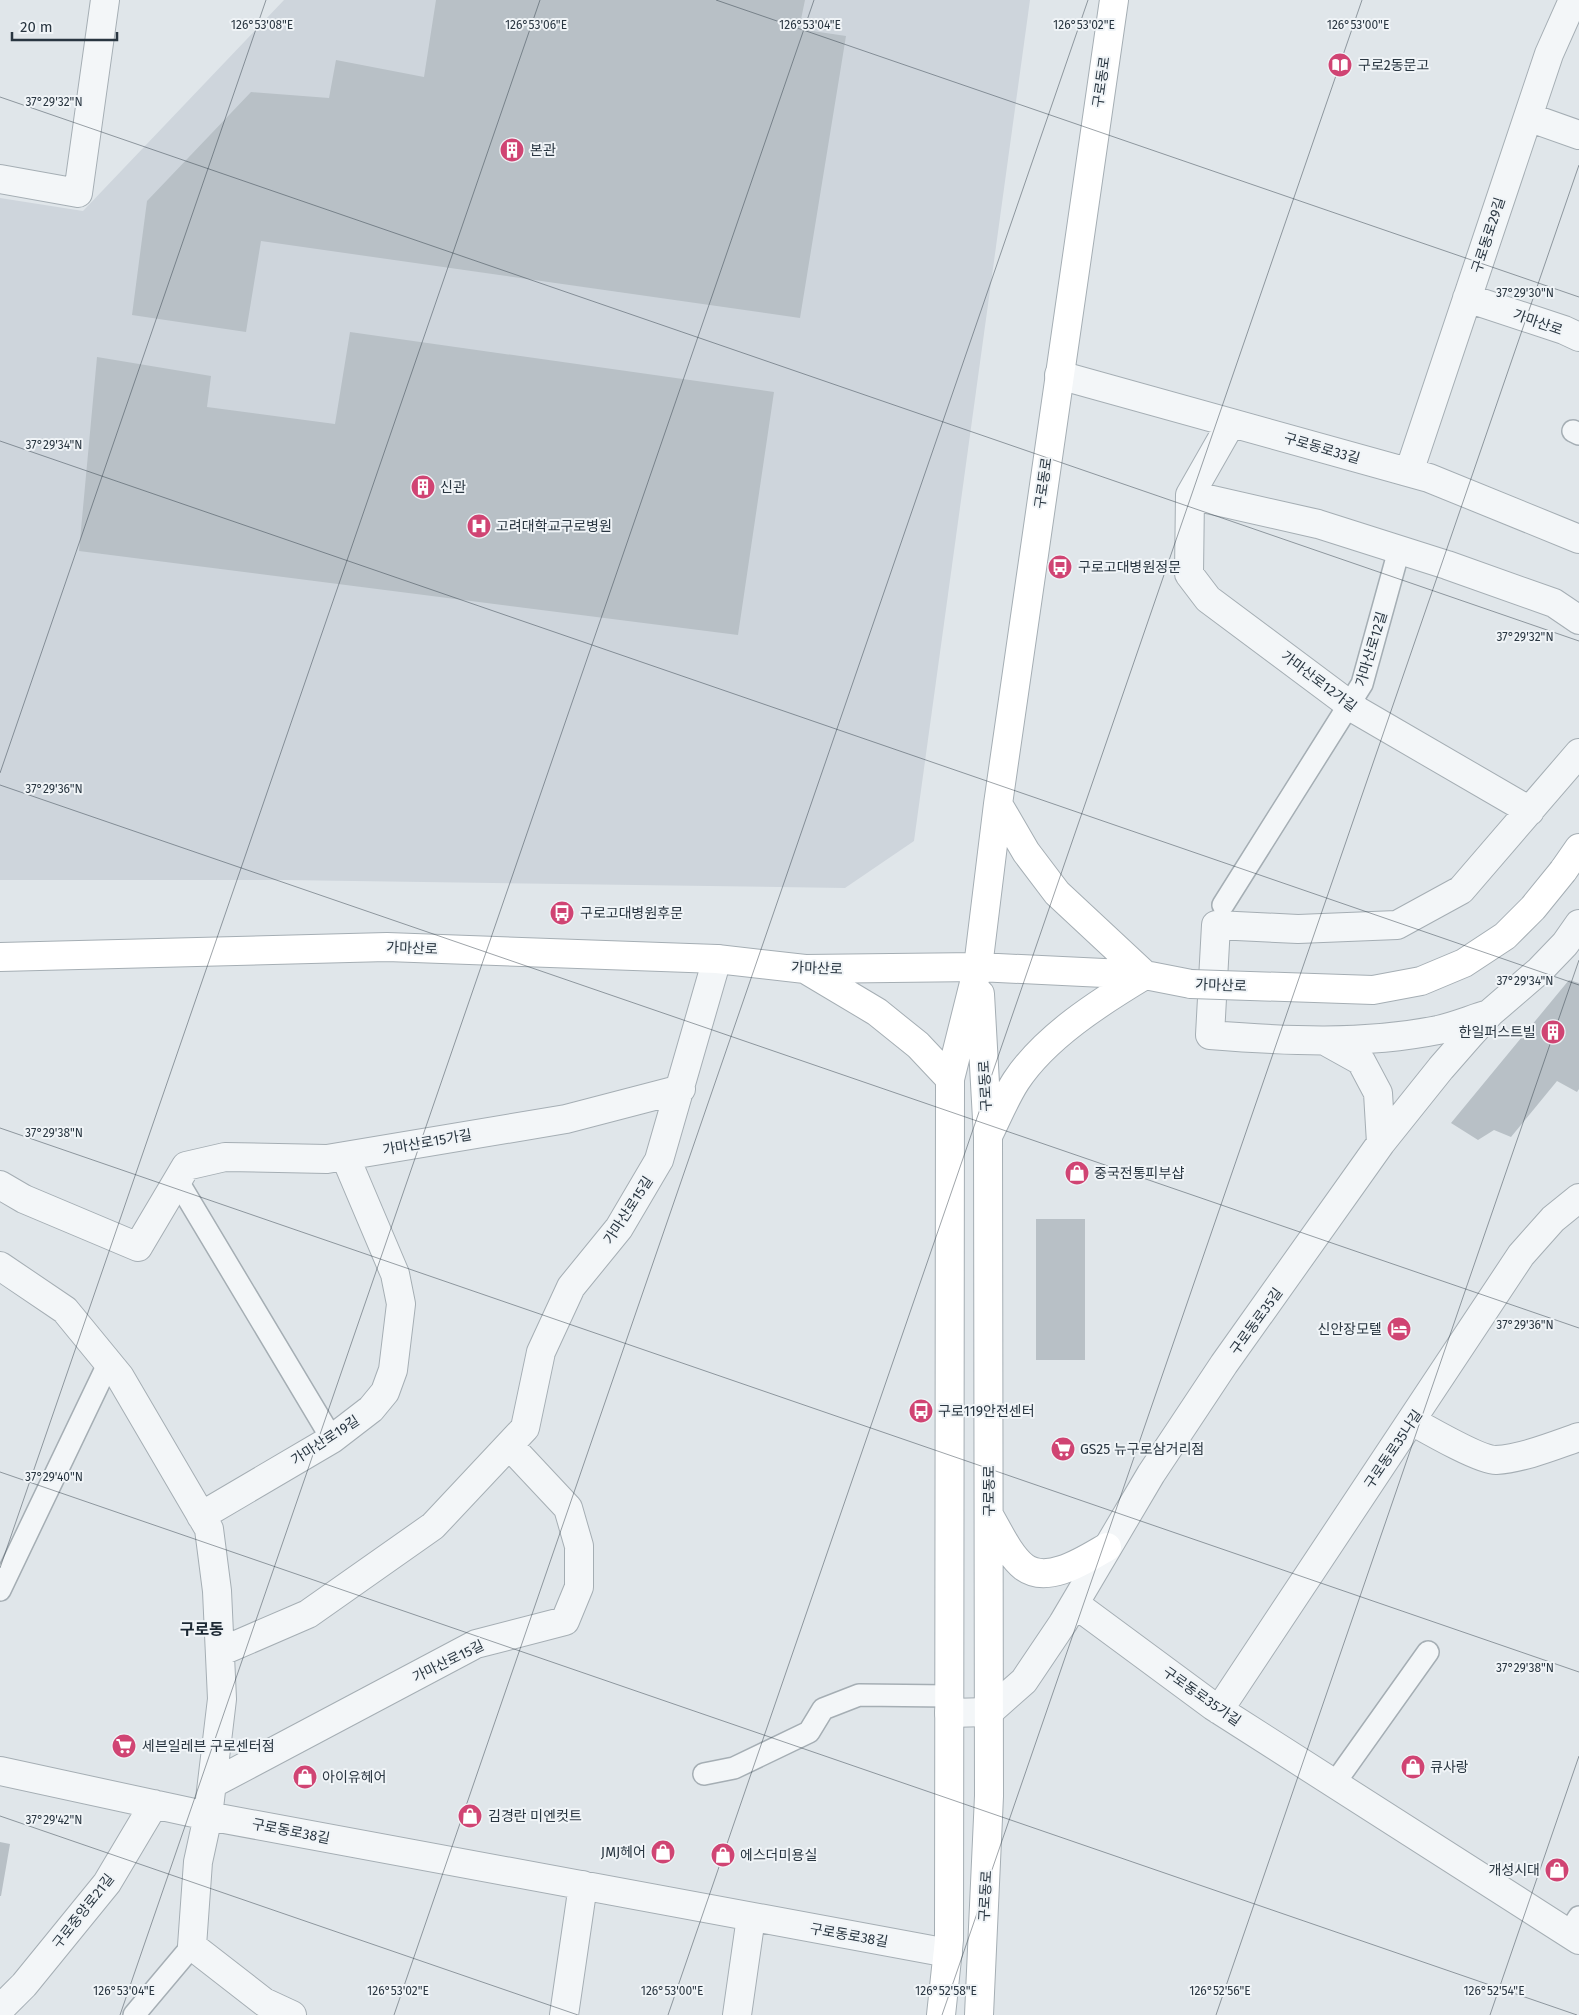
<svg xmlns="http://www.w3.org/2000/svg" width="1579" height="2015" font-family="'Fira Sans','Noto Sans KR',sans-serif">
  <rect width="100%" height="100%" fill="#e0e6ea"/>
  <path fill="#ced5dc" d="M284,0h746l-116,841 -69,47 -560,-8h-285v-682l83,13z"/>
  <path fill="#b8c0c6" d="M436,0h369l-6,29 47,7 -46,282 -539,-77 -15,91 -114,-17 15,-114 104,-109 78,6 7,-38 88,17z
    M350,332l424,60 -36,243 -659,-84 18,-194 114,19 -4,31 128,17z
    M1569,980l10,3v106l-2,3 -20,-11 -46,56 -17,-7 -16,10 -27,-17z
    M1036,1219h49v141h-49z
    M0,1842l10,2 -9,52h-1z"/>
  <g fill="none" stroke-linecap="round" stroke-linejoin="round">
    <defs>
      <path id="service" d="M1573,431l6,3
        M1223,905l139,-221 37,-134
        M177,1180l155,259
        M0,1590l109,-228
        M704,1774l30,-6 75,-36 14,-23 36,-14 90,1
        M1334,1784l94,-132
        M1568,1934l11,-17
        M134,2015l58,-69"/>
      <path id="minor" d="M1528,117l51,18
        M0,179l78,14 27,-193
        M1467,298l97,32 15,7
        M1059,375l370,103 150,61
        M1231,423l-41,72 -1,79 19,25 150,112 172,100
        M1409,472l140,-418 24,-54
        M1190,495l128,29 129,41 107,38 25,17
        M1489,1014c-17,5 -34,12 -51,16 -75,15 -152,11 -228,5l6,-110 82,4 99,-4 64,-35 118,-137
        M1325,1041l36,20 17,32 3,50
        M0,1185l24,14 114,48 48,-81 39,-9 102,2 239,-40 115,-30
        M0,1266l65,44 55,67 89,152 8,62 5,108 -14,117 -10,46 -6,84 72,56 28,13
        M1412,1421c16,9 68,39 84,39 28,-2 57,-14 83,-23
        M201,1516l131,-77 39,-30 14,-17 8,-22 8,-66 -6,-30 -50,-118
        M1075,1604l138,102 366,234
        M220,1652l88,-38 125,-88 92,-98 16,-76 30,-65 48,-59 40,-68 58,-201
        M1219,1710l302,-455 32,-36 26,-21
        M949,1713l40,-1 35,-31 39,-58 88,-149 73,-110 157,-221 60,-75 28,-32 21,-23 50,-43 25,-26 14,-20
        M0,1771l208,45 740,137
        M212,1784l264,-140 89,-23 14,-34v-41l-11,-38 -59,-63
        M0,2009l24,-24 83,-102 47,-79
        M564,2015l19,-130
        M737,2015l14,-98"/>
      <path id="secondary" d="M1563,871l16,-23
        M0,957l387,-10 330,12 88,10 173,-2 167,8 46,9
        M805,969l72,43 41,33 32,34
        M988,1136c9,-18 17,-38 28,-55 29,-44 84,-79 129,-106l-88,-82 -31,-41 -28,-48
        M989,1515c10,17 20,40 35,52 24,18 62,-8 83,-20
        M941,2015l8,-75 1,-861 28,-112 20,-163 116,-804
        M979,2015l10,-219 -1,-659 -8,-143"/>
    </defs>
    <use href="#service" stroke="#a5aeb4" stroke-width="24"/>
    <use href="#minor" stroke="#a5aeb4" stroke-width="30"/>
    <use href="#secondary" stroke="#a5aeb4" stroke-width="30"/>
    <use href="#service" stroke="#f3f6f8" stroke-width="21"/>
    <use href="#minor" stroke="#f3f6f8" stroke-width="28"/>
    <use href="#secondary" stroke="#fff" stroke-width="28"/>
    <defs>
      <path id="secondary-bridge" d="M1191,984l182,6 48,-9 43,-18 41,-27 28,-28 30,-37"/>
    </defs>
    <use href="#secondary-bridge" stroke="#a5aeb4" stroke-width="30" stroke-linecap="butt"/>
    <use href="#secondary-bridge" stroke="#fff" stroke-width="28"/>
  </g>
  <path fill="none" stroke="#293641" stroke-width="1" stroke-opacity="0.45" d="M716,0l863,297M0,97l1579,544M0,441l1579,544M0,773l266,-773M0,785l1579,543M0,1128l1579,544M0,1472l1577,543M0,1568l540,-1568M0,1816l578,199M120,2015l694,-2015M394,2015l694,-2015M668,2015l694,-2015M942,2015l637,-1850M1216,2015l363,-1055M1490,2015l89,-259"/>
  <defs>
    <symbol id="library-disc" viewBox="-11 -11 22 22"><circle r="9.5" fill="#d04473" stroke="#f0f4f7"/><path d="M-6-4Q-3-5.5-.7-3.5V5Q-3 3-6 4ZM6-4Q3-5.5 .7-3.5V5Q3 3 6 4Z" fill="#fff"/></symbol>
    <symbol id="building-disc" viewBox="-11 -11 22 22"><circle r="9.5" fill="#d04473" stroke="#f0f4f7"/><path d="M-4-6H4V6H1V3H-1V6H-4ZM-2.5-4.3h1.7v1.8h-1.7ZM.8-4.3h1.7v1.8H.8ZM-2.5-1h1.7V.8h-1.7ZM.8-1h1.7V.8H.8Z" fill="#fff"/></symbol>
    <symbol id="hospital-disc" viewBox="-11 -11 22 22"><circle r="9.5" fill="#d04473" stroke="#f0f4f7"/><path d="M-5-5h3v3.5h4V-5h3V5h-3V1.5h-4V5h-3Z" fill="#fff"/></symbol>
    <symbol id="bus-disc" viewBox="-11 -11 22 22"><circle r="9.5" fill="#d04473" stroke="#f0f4f7"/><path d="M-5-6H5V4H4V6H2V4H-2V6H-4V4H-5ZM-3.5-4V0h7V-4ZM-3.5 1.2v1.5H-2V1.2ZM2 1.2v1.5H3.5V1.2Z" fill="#fff"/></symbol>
    <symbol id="shop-disc" viewBox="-11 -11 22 22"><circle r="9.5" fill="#d04473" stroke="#f0f4f7"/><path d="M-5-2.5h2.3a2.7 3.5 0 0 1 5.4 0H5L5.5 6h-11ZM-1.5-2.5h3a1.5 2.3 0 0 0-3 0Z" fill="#fff"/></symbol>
    <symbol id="hotel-disc" viewBox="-11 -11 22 22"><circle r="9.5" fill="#d04473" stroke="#f0f4f7"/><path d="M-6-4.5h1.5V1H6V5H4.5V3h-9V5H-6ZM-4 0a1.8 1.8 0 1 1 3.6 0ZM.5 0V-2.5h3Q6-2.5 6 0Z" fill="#fff"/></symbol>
    <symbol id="supermarket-disc" viewBox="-11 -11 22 22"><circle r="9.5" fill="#d04473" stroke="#f0f4f7"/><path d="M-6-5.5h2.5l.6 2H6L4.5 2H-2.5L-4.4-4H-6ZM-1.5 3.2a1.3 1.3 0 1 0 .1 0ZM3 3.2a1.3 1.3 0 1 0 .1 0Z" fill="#fff"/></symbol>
  </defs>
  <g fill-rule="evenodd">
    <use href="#library-disc" x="1326" y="51" width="28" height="28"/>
    <use href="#building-disc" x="498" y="136" width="28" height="28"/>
    <use href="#building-disc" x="409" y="473" width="28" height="28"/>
    <use href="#hospital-disc" x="465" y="512" width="28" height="28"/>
    <use href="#bus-disc" x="1046" y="553" width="28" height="28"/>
    <use href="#bus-disc" x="548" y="899" width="28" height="28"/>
    <use href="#building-disc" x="1539" y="1018" width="28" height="28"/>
    <use href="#shop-disc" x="1063" y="1159" width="28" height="28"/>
    <use href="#hotel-disc" x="1385" y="1315" width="28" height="28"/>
    <use href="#bus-disc" x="907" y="1397" width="28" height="28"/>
    <use href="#supermarket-disc" x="1049" y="1435" width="28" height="28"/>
    <use href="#supermarket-disc" x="110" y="1732" width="28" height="28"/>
    <use href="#shop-disc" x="1399" y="1753" width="28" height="28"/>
    <use href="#shop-disc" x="291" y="1763" width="28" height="28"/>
    <use href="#shop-disc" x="456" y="1802" width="28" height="28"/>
    <use href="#shop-disc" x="649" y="1838" width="28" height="28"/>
    <use href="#shop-disc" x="709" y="1841" width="28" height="28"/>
    <use href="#shop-disc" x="1543" y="1856" width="28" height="28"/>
  </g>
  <g text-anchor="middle" stroke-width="4" stroke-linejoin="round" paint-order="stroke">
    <g font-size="14" fill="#293641" stroke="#f0f4f7" text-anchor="start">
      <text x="1358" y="70">구로2동문고</text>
      <text x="530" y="155">본관</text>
      <text x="440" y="492">신관</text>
      <text x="496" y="531">고려대학교구로병원</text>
      <text x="1078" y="572">구로고대병원정문</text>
      <text x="580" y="918">구로고대병원후문</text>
      <text x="1536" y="1037" text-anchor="end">한일퍼스트빌</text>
      <text x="1094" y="1178">중국전통피부샵</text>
      <text x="1382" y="1334" text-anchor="end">신안장모텔</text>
      <text x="938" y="1416">구로119안전센터</text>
      <text x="1080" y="1454">GS25 뉴구로삼거리점</text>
      <text x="142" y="1751">세븐일레븐 구로센터점</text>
      <text x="1430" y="1772">큐사랑</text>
      <text x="322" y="1782">아이유헤어</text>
      <text x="488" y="1821">김경란 미엔컷트</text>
      <text x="646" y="1857" text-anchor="end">JMJ헤어</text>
      <text x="740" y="1860">에스더미용실</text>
      <text x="1540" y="1875" text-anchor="end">개성시대</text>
    </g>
    <g font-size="14" fill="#293641" stroke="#f0f4f7">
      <text transform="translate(1101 82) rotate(-82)" y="5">구로동로</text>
      <text transform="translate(1488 235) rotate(-72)" y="5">구로동로29길</text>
      <text transform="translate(1538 322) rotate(19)" y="5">가마산로</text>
      <text transform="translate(1322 448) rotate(16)" y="5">구로동로33길</text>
      <text transform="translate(1043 483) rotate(-82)" y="5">구로동로</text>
      <text transform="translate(1371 649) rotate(-73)" y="5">가마산로12길</text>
      <text transform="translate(1319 681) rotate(37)" y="5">가마산로12가길</text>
      <text transform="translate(412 948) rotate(2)" y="5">가마산로</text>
      <text transform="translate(817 968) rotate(2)" y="5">가마산로</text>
      <text transform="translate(1221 985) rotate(2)" y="5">가마산로</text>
      <text transform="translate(985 1086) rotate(-93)" y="5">구로동로</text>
      <text transform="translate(427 1142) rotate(-10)" y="5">가마산로15가길</text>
      <text transform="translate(628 1210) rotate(-57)" y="5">가마산로15길</text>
      <text transform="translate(1256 1321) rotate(-54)" y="5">구로동로35길</text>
      <text transform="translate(325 1440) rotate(-33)" y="5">가마산로19길</text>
      <text transform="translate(1393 1449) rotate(-56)" y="5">구로동로35나길</text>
      <text transform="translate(989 1491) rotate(-90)" y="5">구로동로</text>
      <text transform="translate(448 1661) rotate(-26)" y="5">가마산로15길</text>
      <text transform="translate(1202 1696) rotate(35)" y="5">구로동로35가길</text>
      <text transform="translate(291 1831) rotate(11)" y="5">구로동로38길</text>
      <text transform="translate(985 1896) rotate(-87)" y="5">구로동로</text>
      <text transform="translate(83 1911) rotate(-52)" y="5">구로중앙로21길</text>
      <text transform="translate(849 1935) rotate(10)" y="5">구로동로38길</text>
    </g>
    <g font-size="16" font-weight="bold" fill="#1b2732" stroke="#f0f4f7">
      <text x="202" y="1635">구로동</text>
    </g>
  </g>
  <g font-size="12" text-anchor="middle" fill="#293641" stroke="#f0f4f7" stroke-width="4" stroke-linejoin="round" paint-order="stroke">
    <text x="536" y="29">126°53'06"E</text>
    <text x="262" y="29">126°53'08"E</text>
    <text x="810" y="29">126°53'04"E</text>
    <text x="1084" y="29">126°53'02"E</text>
    <text x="1358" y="29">126°53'00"E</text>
    <text x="54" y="106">37°29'32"N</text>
    <text x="1525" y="297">37°29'30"N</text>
    <text x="54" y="449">37°29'34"N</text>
    <text x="1525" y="641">37°29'32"N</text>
    <text x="54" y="793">37°29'36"N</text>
    <text x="1525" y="985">37°29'34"N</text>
    <text x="54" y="1137">37°29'38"N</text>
    <text x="1525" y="1329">37°29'36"N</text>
    <text x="54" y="1481">37°29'40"N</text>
    <text x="1525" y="1672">37°29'38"N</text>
    <text x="54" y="1824">37°29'42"N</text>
    <text x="124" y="1995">126°53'04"E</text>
    <text x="398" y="1995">126°53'02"E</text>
    <text x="672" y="1995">126°53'00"E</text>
    <text x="946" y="1995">126°52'58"E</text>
    <text x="1220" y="1995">126°52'56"E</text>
    <text x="1494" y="1995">126°52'54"E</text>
  </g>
  <path d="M12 32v8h105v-8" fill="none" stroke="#293641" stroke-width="2.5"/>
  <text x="20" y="32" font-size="15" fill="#293641" stroke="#f0f4f7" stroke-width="4" paint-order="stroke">20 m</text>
</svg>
